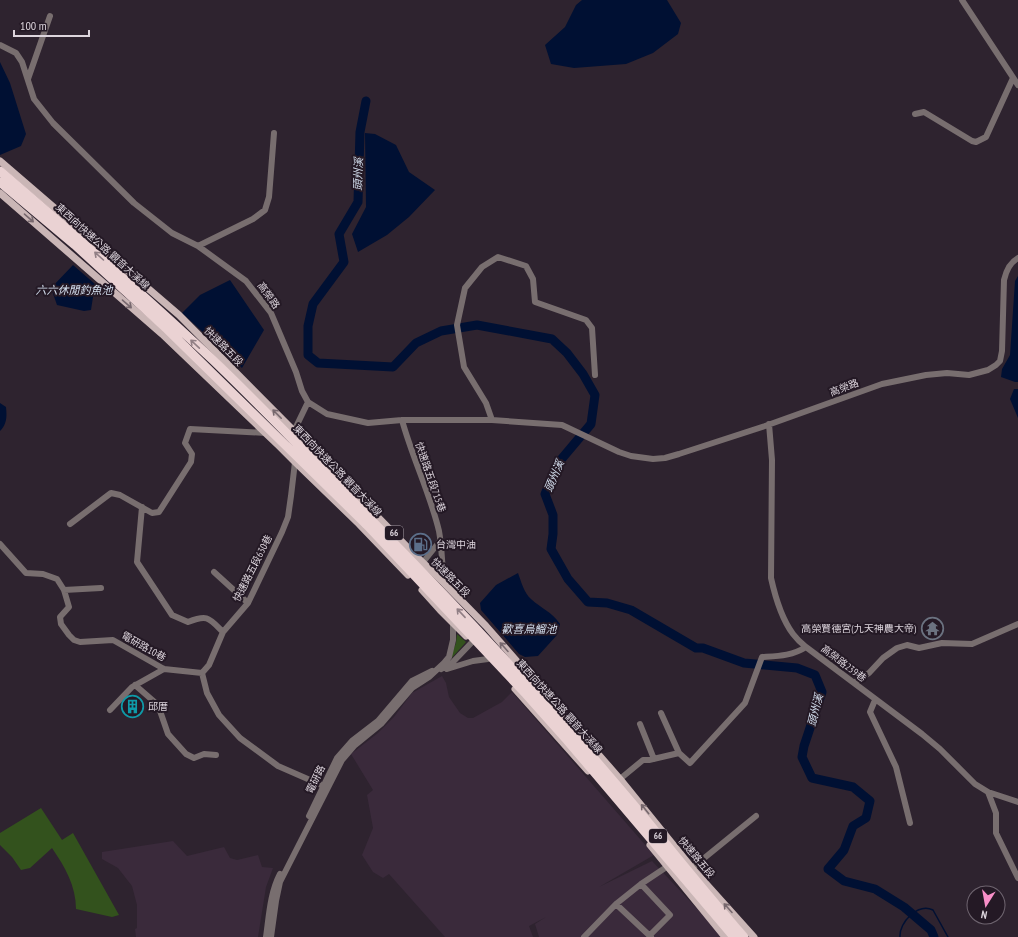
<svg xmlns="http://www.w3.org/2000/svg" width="1018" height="937" font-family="'PT Sans Narrow','Noto Sans TC',sans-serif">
  <rect width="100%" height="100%" fill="#2e232f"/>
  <path fill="#3a2a3b" d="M442,676l4,7 3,14 11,16 8,5h5l29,-16 10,-10 142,163 -55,32 53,-26 72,76h-185l-4,-13 11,-7 -17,9 4,11h-88l-56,-63 -6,4 -10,-6 -11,-17 11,-27 -6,-33 6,-5 -22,-36 27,-21 16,-16 18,-24z
    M173,841l14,15 37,-9 6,11 7,2 21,-5 4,12 11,1 -7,19 -8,50h-122l-1,-8 2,-1v-23l-5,-19 -14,-18 -16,-9v-7z"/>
  <path fill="#33521d" d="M457,634l9,8 -17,19 7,-18z
    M41,808l21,32 11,-7 46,82 -7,2 -36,-8c0,-23 -11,-42 -24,-61l-22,20 -9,2 -9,-13 -12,-12v-12z"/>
  <path fill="#001033" d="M582,0h85l14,23 -3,11 -25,19 -27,11 -52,4 -23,-4 -6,-19 20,-18 11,-22z
    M0,62l10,21 16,51 -5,12 -21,9z
    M365,133l10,1 21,11 13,27 26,18 -26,27 -22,18 -29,17 -6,-18 14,-27z
    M73,265l22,19 -4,26 -7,1 -27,-6 -6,-17z
    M1018,276v106h-3l-14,-5 1,-8 8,-14 5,-74z
    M230,280l34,50 -22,38 -60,-55 18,-18z
    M1014,389h4v29l-8,-19z
    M0,403l6,4c1,9 1,17 -6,24z
    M518,573c3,8 6,20 13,26 11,10 20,12 29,25l-3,11 -19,21 -13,1 -6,-3 -38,-44 -1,-7 16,-18z"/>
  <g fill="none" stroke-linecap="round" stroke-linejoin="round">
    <path stroke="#001033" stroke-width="1.5" d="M900,937c-1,-15 18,-34 33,-27l15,27"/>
    <path stroke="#001033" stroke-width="9" d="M366,101l-6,31 -2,70 -19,32 5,28 -31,42 -5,22v29l10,8 75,4 23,-24 25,-12 36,-6 75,14 15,14 16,21 12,21 -4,29 -32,38 -14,32 8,21v19l-2,15 17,30 20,23 19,1 24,7 65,38h7l41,15 53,5 18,7 7,17 -18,54 -2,11 10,21 41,9 17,14 -4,17 -13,8 -9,24 -16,19 16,12 31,8 29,18 27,23 3,7"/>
    <path stroke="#786e6f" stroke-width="6" d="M962,0l56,85
      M0,45l16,8 6,9 12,37 19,24 81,80 38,30 26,13 48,35 25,32 25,59 6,19 6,11 19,12 41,9 34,-3h90l70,5 57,27 12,4 22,3 12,-1 14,-4 86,-28 117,-42 44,-9 21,-2 22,2 19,-5 8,-5 4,-4 2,-10 2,-71c2,-9 5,-17 14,-22
      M28,79l22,-63
      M915,114l9,-2 48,29 4,1 10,-5 27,-59
      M198,246l55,-27 12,-9 4,-13 5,-64
      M402,420c10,37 28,73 37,111 3,16 3,35 5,52
      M492,420l-6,-17 -22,-36 -7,-42 8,-37 17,-21 16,-10 28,9 7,13 2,23 51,18 6,8 3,47
      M769,424l3,36 -1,118c4,18 10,40 22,56 3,4 8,9 13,13l116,87 18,15 35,35 13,8 30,10
      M294,431l14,-29
      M142,507l-5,55 35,53 16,7c20,-8 21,-4 35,10
      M70,524l41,-31 9,2 32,18 7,-1 32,-50 1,-8 -7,-11 5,-14 76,4
      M0,544l26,29 17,1 14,5 7,11 5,17 -9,10 1,7 8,11 5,5 6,2 33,-2 51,29 38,4
      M420,566l20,-25
      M214,572l34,31
      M64,590l37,-2
      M441,669l11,-6 25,-26
      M447,669l26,-8 15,-2
      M202,673l7,-8 14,-33 25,-29 34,-71 6,-15 3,-21 4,-34
      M202,673l5,20 12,22 21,23 38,28 48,21
      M854,683l15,-10 14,-15 14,-10 10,-3 12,3 23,-5 30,1 46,-20
      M135,685l23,20 10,29 18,20 8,4 10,-4 12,1
      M875,700l-5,12 26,55 14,56
      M110,710l22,-23 32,-18
      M661,713l18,40
      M640,724l14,35
      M620,779l23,-19h6l30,-7 11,10 55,-60 17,-46c16,-1 30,-1 44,-10
      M988,792l8,21v20l22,45
      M309,816l28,-58 15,-17 26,-20 34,-40 20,-10
      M692,868l64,-52
      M641,884l29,31 -20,20
      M616,904l35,33
      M266,937c3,-21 4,-44 14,-63
      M271,937l5,-36 4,-19 62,-122 12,-14 27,-22 31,-36 17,-11 15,-14 5,-6 4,-17v-17
      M584,937l32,-33 25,-20 27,-18"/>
    <path stroke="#cab6b6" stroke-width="7" d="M0,161l179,154 115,116 119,122 31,30 42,43 134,153 72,89 62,69
      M0,193l162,141 117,112 16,16 64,62 49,51
      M422,590l18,20 26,26
      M515,689l73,82
      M650,845l75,92"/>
    <path stroke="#ead2d3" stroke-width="9" d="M0,171c72,62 144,124 213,189 54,52 106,106 158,160
      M0,182l75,63 92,84 199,195"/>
    <path stroke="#ead2d3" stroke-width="9" d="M371,520c90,91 178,184 260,282 38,45 74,91 113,135
      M366,524l160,170 41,46 167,197"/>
  </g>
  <defs><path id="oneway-shaft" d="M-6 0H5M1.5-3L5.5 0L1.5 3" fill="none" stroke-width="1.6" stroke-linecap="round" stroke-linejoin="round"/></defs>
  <g stroke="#77686e">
    <use href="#oneway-shaft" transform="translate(29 218) rotate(41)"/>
    <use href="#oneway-shaft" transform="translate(127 304) rotate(41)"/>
    <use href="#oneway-shaft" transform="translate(277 414) rotate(-135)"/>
    <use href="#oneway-shaft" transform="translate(504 647) rotate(-132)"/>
    <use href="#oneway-shaft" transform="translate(645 809) rotate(-129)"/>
    <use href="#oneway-shaft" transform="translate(728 908) rotate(-132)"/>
  </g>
  <g stroke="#917f85">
    <use href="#oneway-shaft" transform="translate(99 256) rotate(-138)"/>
    <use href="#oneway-shaft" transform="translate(195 344) rotate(-137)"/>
    <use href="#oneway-shaft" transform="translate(461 613) rotate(-133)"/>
  </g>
  <defs>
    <symbol id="fuel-ring" viewBox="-11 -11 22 22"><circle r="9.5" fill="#241925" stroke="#5c6f8a" stroke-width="1.5"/><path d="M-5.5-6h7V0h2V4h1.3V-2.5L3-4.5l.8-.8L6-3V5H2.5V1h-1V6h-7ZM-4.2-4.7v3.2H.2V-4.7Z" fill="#5c6f8a"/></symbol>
    <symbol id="temple-ring" viewBox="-11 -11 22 22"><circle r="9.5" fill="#241925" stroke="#6b7280" stroke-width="1.5"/><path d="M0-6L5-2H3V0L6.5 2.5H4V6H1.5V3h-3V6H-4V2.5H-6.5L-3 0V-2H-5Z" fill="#6b7280"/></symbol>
    <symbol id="building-ring" viewBox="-11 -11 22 22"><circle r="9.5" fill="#241925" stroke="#0f9aa8" stroke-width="1.5"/><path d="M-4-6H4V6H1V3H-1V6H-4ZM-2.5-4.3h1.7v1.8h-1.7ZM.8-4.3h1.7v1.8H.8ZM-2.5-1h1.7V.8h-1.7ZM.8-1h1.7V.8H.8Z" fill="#0f9aa8"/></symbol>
  </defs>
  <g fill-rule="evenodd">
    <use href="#fuel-ring" x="408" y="532" width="25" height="25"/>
    <use href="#temple-ring" x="920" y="616" width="25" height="25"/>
    <use href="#building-ring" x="120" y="694" width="25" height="25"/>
  </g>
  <g text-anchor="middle" stroke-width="4" stroke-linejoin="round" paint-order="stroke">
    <g fill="#241925" stroke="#a69da6" stroke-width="1">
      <rect x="385" y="526" width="18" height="14" rx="3"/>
      <rect x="649" y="829" width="18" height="14" rx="3"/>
    </g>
    <g font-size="9" font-weight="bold" fill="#ddd5dd">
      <text x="394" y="536">66</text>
      <text x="658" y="839">66</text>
    </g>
    <g font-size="10" fill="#ddd5dd" stroke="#241925">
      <text transform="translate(103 246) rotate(42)" y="4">東西向快速公路 觀音大溪線</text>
      <text transform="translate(269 295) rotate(54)" y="4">高榮路</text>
      <text transform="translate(224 346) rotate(45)" y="4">快速路五段</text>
      <text transform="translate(844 387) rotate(-20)" y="4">高榮路</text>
      <text transform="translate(338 470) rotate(46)" y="4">東西向快速公路 觀音大溪線</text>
      <text transform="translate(431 477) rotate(71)" y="4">快速路五段715巷</text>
      <text transform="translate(252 568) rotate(-63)" y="4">快速路五段630巷</text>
      <text transform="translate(451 577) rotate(45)" y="4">快速路五段</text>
      <text transform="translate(144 646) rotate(29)" y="4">電研路10巷</text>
      <text transform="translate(844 663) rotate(37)" y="4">高榮路239巷</text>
      <text transform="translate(560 706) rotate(48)" y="4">東西向快速公路 觀音大溪線</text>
      <text transform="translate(315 779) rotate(-64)" y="4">電研路</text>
      <text transform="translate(697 857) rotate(50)" y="4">快速路五段</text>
    </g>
    <g font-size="10" fill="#ddd5dd" stroke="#241925" text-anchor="start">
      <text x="436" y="548">台灣中油</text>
      <text x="916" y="632" text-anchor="end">高榮賢德宮(九天神農大帝)</text>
      <text x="148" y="710">邱厝</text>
    </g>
    <g font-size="11" font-style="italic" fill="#d4dfef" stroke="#241925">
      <text transform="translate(358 174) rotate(-88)" y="4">頭州溪</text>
      <text x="74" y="294">六六休閒釣魚池</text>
      <text transform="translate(554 476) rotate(-67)" y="4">頭州溪</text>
      <text x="529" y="633">歡喜烏鰡池</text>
      <text transform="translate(815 710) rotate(-76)" y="4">頭州溪</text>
    </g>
  </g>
  <g transform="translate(986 905) rotate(191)"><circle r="19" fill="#241925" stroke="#6e646f"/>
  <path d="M0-3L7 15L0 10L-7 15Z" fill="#f98fc9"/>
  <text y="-6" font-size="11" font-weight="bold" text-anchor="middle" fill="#ddd5dd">N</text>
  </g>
  <path d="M14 30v6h75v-6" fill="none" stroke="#ddd5dd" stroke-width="2"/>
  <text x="20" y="30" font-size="12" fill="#ddd5dd" stroke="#241925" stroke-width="3" paint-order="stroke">100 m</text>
</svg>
